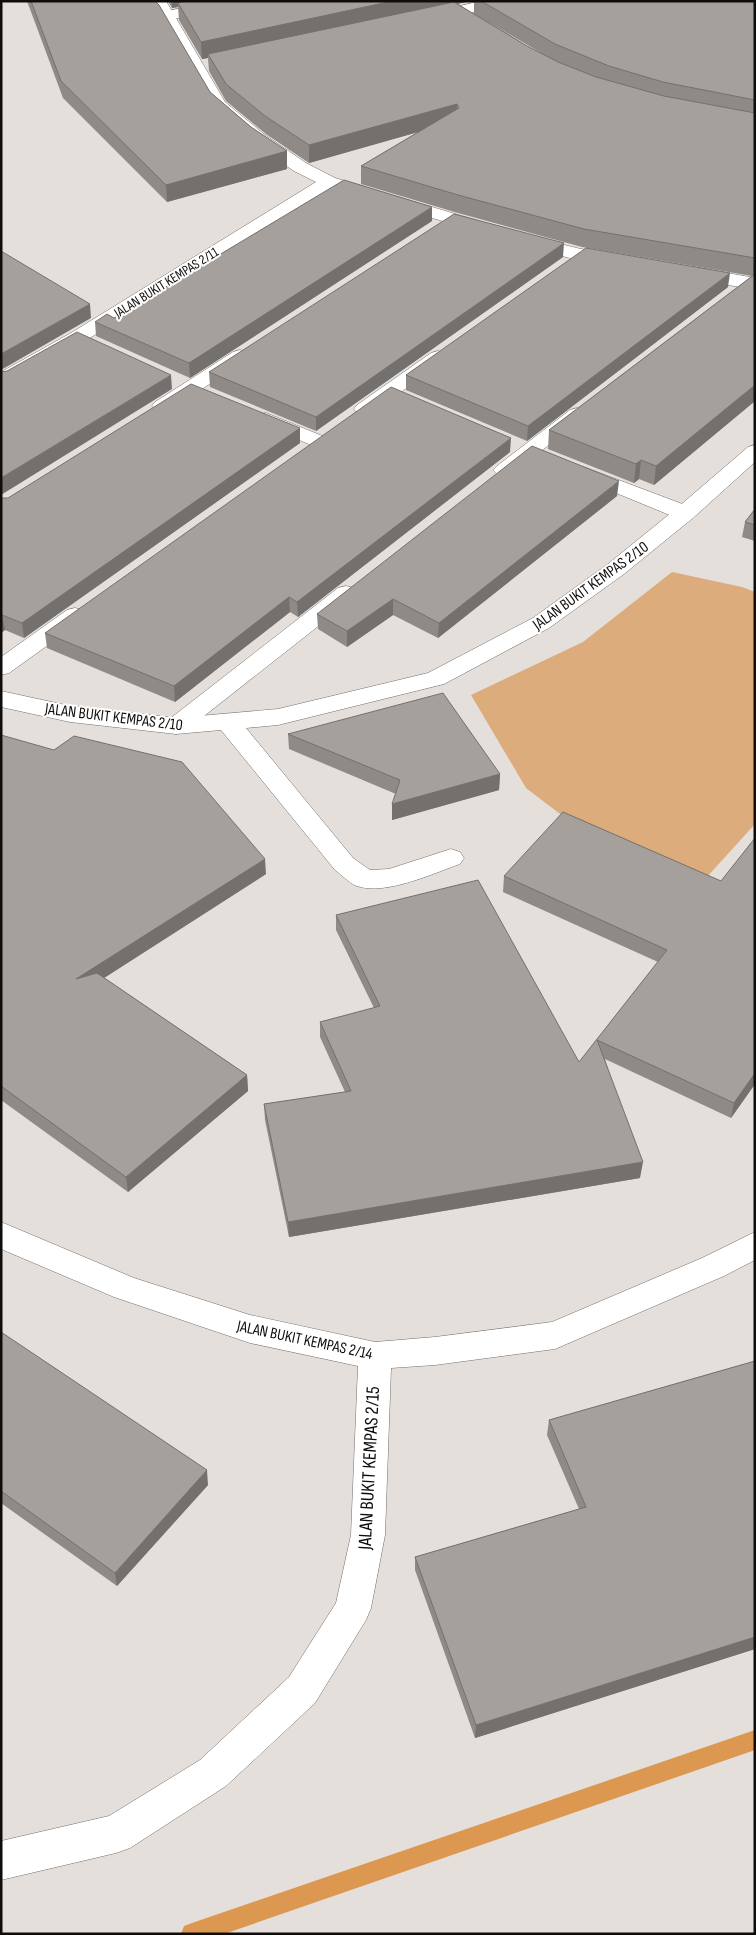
<svg xmlns="http://www.w3.org/2000/svg" width="756" height="1935" font-family="'Sofia Sans Condensed',sans-serif">
  <rect width="100%" height="100%" fill="#e4dfda"/>
  <path fill="#ddac7c" d="M672,572l70,15 13,5v232l-49,54 -142,-61 -38,-29 -55,-93 112,-53z"/>
  <g fill="none" stroke-linecap="round" stroke-linejoin="round">
    <path fill="#dc9850" fill-rule="evenodd" d="M755,1730v20l-531,184h-43l3,-8 8,-3z"/>
    <defs>
      <path id="lane" d="M210,1h28l-2,3 -71,17 -5,-2 -3,-3 3,-3z
        M240,350l7,2 3,4 -3,4 -78,50 -7,2 -7,-2 -3,-4 3,-4 78,-50z
        M577,408l7,2 3,4 -3,4 -73,56 -7,2 -7,-2 -4,-4 4,-4 73,-56z
        M266,413l59,24 3,4 -3,4 -7,2 -7,-2 -52,-22 -3,-4 3,-4z
        M584,467l109,41 3,5 -3,5 -8,1 -8,-1 -100,-41 -4,-4 4,-4z
        M346,586l8,2 3,5 -3,5 -169,133 -9,3 -9,-3 -3,-5 3,-5 171,-133z"/>
      <path id="street" d="M151,1h15l59,101 40,33 41,28 29,15 154,46 3,4 -3,4 -6,1 -152,-45 -246,153 -77,43 -7,2v-14l70,-39 245,-151 -22,-11 -41,-28 -40,-35z
        M481,1h28l-2,3 -76,18 -5,-2 -3,-3 3,-3z
        M527,236l54,13 39,6 3,4 -3,4c-22,5 -76,-12 -99,-18l-3,-4 3,-4z
        M694,267l61,11v12l-68,-13 -2,-4 2,-4z
        M438,351l7,2 3,4 -3,4 -74,52 -7,2 -7,-2 -3,-4 3,-4 74,-52z
        M755,445v17l-62,56 -69,56 -75,54 -105,56 -166,41 -32,3 107,130 17,12 19,-1 62,-20 9,3 4,6 -4,6c-26,9 -75,32 -103,22 -8,-3 -15,-11 -22,-16l-114,-140 -45,4 -106,-12 -69,-15v-16l69,15 106,12 102,-9 150,-36 105,-55 75,-54 69,-56 71,-61z
        M75,608l8,2 3,5 -3,5 -74,53 -8,2v-18l66,-47z
        M1,1222l133,56 116,37 125,27 60,-5 117,-15 150,-64 53,-26v28l-31,16 -169,73 -120,16 -44,3 -6,167 -14,73 -5,12 -51,83 -89,83 -96,62 -14,5 -115,27v-39l108,-25 91,-56 89,-83 47,-74 15,-68 7,-169 -108,-23 -136,-46 -113,-48z"/>
    </defs>
    <use href="#lane" stroke="#736e6a" stroke-width="1"/>
    <use href="#street" stroke="#736e6a" stroke-width="1"/>
    <use href="#lane" fill="#fff" fill-rule="evenodd"/>
    <use href="#street" fill="#fff" fill-rule="evenodd"/>
  </g>
  <path fill="#8f8a86" fill-rule="evenodd" d="M27,1h128l55,91 41,35 36,24v18l-120,33 -104,-104z
    M168,1h302l-12,3 16,10v-13h281v400l-101,84 -15,-6 -5,4 -86,-34 1,-19 203,-154 -170,-29 -124,-34 -97,-29v-18l57,-34 -109,31 -43,-29 -40,-33 -17,-30 -1,-13 -6,1 -23,-39 -1,-13 -6,1zM483,19l60,35 -16,-8z
    M432,221l-242,157 -94,-42 -1,-14 19,-4z
    M563,257l-247,174 -106,-44 -1,-15z
    M728,287l-201,154 -121,-51v-15z
    M300,428v15l-276,195 -19,-8 -4,3v-135h7z
    M510,452l-212,165 -8,-5 -115,90 -128,-54 -2,-15z
    M617,496l-179,142 -45,-23 -46,32 -29,-18 -1,-15z
    M755,509v32l-13,-4 3,-15z
    M288,734l212,40 -1,16 -107,30 4,-26 -107,-45z
    M1,735l265,139 -162,104 143,97 1,16 -120,101 -127,-92z
    M755,838v246l-24,34 -126,-59 35,119 -351,59 -24,-117 -1,-16 81,-12 -25,-55v-15l54,-14 -38,-78v-15l243,147 79,-100 -155,-70 1,-16 217,5z
    M1,1332l207,153 -91,101 -116,-83z
    M755,1361v288l-280,89 -60,-168v-13l164,-48 -32,-74 2,-15z"/>
  <path fill="#74706d" d="M172,1h29l-23,2v4l-6,1z
    M393,1h77l-260,56 -2,-3v4l-6,1 -1,-17z
    M457,104v17l-148,42v-18z
    M287,151v18l-120,33 -1,-17z
    M432,207v14l-242,157 -1,-15z
    M564,243l-1,14 -247,174v-14z
    M730,273l-2,14 -201,154 1,-15z
    M90,304l1,14 -90,52v-16z
    M171,375l1,14 -171,106v-17z
    M755,385v16l-101,84 2,-19z
    M300,428v15l-276,195 -2,-15z
    M511,438l-1,14 -212,165 -1,-15z
    M641,460l-2,19 -5,4 2,-19z
    M619,481l-2,15 -179,142 1,-15z
    M289,597l1,15 -115,90 -1,-16z
    M393,599v16l-46,32v-16z
    M2,615l3,15 -4,3v-17z
    M500,774l-1,16 -107,30v-16z
    M265,859l1,15 -187,120 -3,-15z
    M755,1073v11l-24,34 3,-15z
    M247,1075l1,16 -120,101 -2,-15z
    M643,1162l-3,16 -351,59 -1,-15z
    M207,1470l1,15 -91,101 -2,-13z
    M755,1637v12l-280,89 1,-13z"/>
  <path fill="#a6a09c" stroke="#74706d" d="M31,1h124l4,4 51,87 41,35 36,24 -121,34 -105,-104z
    M186,1h207l-192,41 -23,-39z
    M481,1h274v99l-92,-18 -54,-16 -54,-22z
    M454,2l73,44 31,16 38,15 68,19 91,17v145l-171,-29 -126,-34 -97,-29 98,-58 -2,-4 -148,41 -44,-29 -39,-32 -18,-30z
    M344,180l88,27 -243,156 -94,-41 12,-8 7,4z
    M454,214l110,29 -248,174 -107,-45z
    M586,248l144,25 -202,153 -122,-51z
    M1,251l89,53 -89,50z
    M755,274v111l-99,81 -15,-6 -5,4 -87,-34z
    M77,332l94,43 -170,103v-106l6,-1z
    M191,384l109,44 -278,195 -20,-8 -1,1v-118h7z
    M391,387l120,51 -214,164 -8,-5 -115,89 -129,-53z
    M532,446l87,35 -180,142 -46,-24 -46,32 -30,-17z
    M755,509v16l-10,-3z
    M443,693l57,81 -108,30 8,-24 -112,-46z
    M1,735l53,15 20,-14 108,26 83,97 -189,120 21,-6 150,102 -121,102 -125,-91z
    M563,812l158,69 34,-43v235l-21,30 -137,-63 46,122 -355,60 -24,-118 87,-13 -31,-69 60,-16 -44,-91 142,-35 101,182 88,-112 -163,-74z
    M1,1332l206,138 -92,103 -114,-82z
    M755,1361v276l-279,88 -61,-168 171,-50 -37,-87z"/>
  <g text-anchor="middle" stroke-width="4" stroke-linejoin="round" paint-order="stroke">
    <g font-size="14" fill="#0f0d0c" stroke="#fff">
      <text transform="translate(166 282) rotate(-32)" y="5">JALAN BUKIT KEMPAS 2/11</text>
    </g>
    <g font-size="16" fill="#0f0d0c" stroke="#fff">
      <text transform="translate(590 585) rotate(-36)" y="6">JALAN BUKIT KEMPAS 2/10</text>
      <text transform="translate(114 716) rotate(7)" y="6">JALAN BUKIT KEMPAS 2/10</text>
      <text transform="translate(305 1339) rotate(12)" y="6">JALAN BUKIT KEMPAS 2/14</text>
    </g>
    <g font-size="19" fill="#0f0d0c" stroke="#fff">
      <text transform="translate(368 1468) rotate(-87)" y="7">JALAN BUKIT KEMPAS 2/15</text>
    </g>
  </g>
  <rect width="756" height="1935" fill="none" stroke="#0f0d0c" stroke-width="5"/>
</svg>
